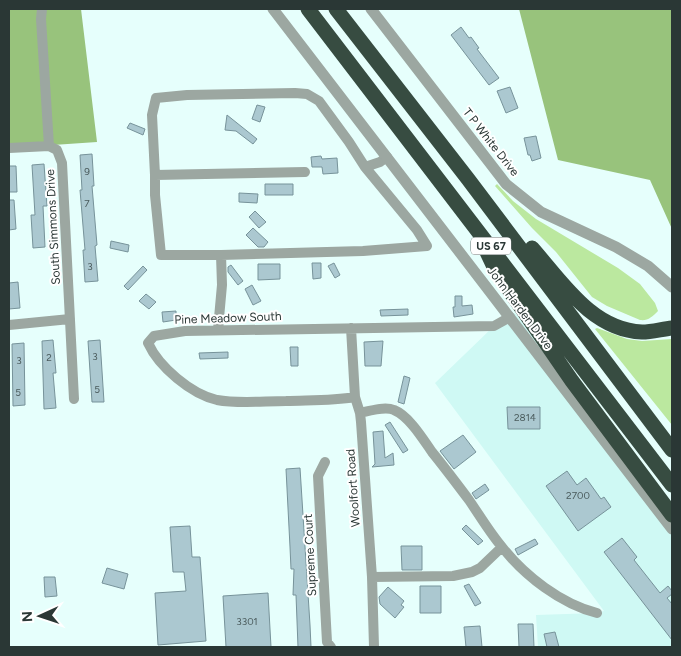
<svg xmlns="http://www.w3.org/2000/svg" width="681" height="656" font-family="Figtree,sans-serif">
  <rect width="100%" height="100%" fill="#e6fffc"/>
  <path fill="#cff9f4" d="M515,313l157,207v127h-134l-2,-32 61,-2 7,-2 -169,-228 59,-57z"/>
  <path fill="#bbe89f" d="M497,184l16,17 23,18 82,49 22,16 15,19 3,8c-6,6 -10,10 -18,9l-33,-14 -15,-9 -36,-45 -24,-24 -37,-42z
    M597,328l30,11 15,2 30,-2v86l-77,-96z"/>
  <path fill="#98c37c" d="M9,9h72l16,133 -88,6z
    M519,9h153v220l-22,-49 -92,-20z"/>
  <path fill="#abc8d0" stroke="#77939a" d="M461,27l8,11 2,-1 8,11 -2,1 22,29 -10,7 -38,-50z
    M510,87l8,21 -12,5 -9,-22z
    M257,105l8,2 -5,15 -8,-3z
    M227,115l30,24 -4,5 -17,-13 -11,-1z
    M130,123l15,6 -2,6 -16,-7z
    M536,136l5,22 -9,3 -2,-6h-2l-4,-17z
    M92,154l2,32h-2l5,59 -2,1 3,35 -13,1 -2,-32h2l-5,-60h2l-2,-35z
    M321,156l1,3 15,-1 1,15 -15,1 -1,-7h-10l-1,-10z
    M44,164l3,42h-4l2,41 -12,1 -2,-33h4l-3,-50z
    M9,166h7l1,26h-8z
    M265,184h28v11h-28z
    M239,193l19,1 -1,9 -18,-1z
    M9,200h5l2,29 -7,1z
    M255,211l11,11 -7,6 -10,-11z
    M253,228l15,14 -4,5h-6l-12,-12z
    M111,241l18,4 -1,7 -18,-4z
    M312,263h9v15l-8,1z
    M334,263l6,12 -5,3 -7,-12z
    M258,264h22v15l-22,1z
    M231,265l12,16 -5,4 -10,-13v-5z
    M143,266l4,4 -19,20 -4,-4z
    M18,282l2,26 -11,1v-26z
    M252,285l9,16 -8,4 -8,-16z
    M146,294l10,8 -7,7 -10,-8z
    M455,296h7v10l10,-1 1,9 -19,3 -1,-10h2z
    M408,309v6l-27,1 -1,-6z
    M176,311v9l-13,2 -1,-10z
    M53,340l3,33h-3l3,35 -12,1 -2,-68z
    M100,340l4,62h-12l-4,-61z
    M383,341l-2,25h-16l-1,-24z
    M24,343l1,62 -12,1 -1,-62z
    M290,347h8v19h-7z
    M228,352v6l-28,1 -1,-6z
    M404,376l6,2 -6,26 -6,-2z
    M507,407h33v22h-32z
    M390,422l18,28 -5,3 -18,-28z
    M383,431l2,27 8,-5 1,12 -22,2 3,-3 -2,-32z
    M463,435l13,17 -22,17 -14,-18z
    M300,468l10,157 1,22h-13l-2,-52h-3l1,-26h-3l-1,-22 -4,-78z
    M567,471l10,14 9,-7 15,21 3,-2 7,10 -33,24 -32,-45z
    M485,484l4,6 -13,9 -4,-6z
    M466,525l17,16 -5,4 -16,-16z
    M190,526l2,31h8l6,84 -48,4 -3,-52 31,-2 -2,-19h-11l-3,-45z
    M622,538l15,19 -3,3 26,33 8,-7 4,5v3l-5,4 5,6v36l-68,-88z
    M535,539l3,5 -20,11 -3,-6z
    M401,546h21v24h-20z
    M107,568l21,6 -4,15 -22,-6z
    M44,577h11l2,19 -12,1z
    M469,584l12,19 -6,3 -11,-20z
    M420,586h21v27h-21z
    M388,587l16,14 -3,4 3,2 -9,11 -15,-14 -1,-7z
    M268,593l3,54h-45l-3,-51z
    M518,624h15l1,23h-15z
    M480,626l2,21h-16l-2,-20z
    M555,632l4,15h-12l-3,-13z"/>
  <g fill="none" stroke-linecap="round" stroke-linejoin="round">
    <path stroke="#9ca7a1" stroke-width="10" d="M42,9l-1,10 8,127
      M295,93l12,1 12,7 30,41 16,25 52,63 10,16 -64,5 -142,4h-60l-6,-60v-20l-3,-60 4,-17 31,-3z
      M49,146l8,4 5,13 12,236
      M9,148l40,-2
      M365,167l15,-5 7,-5
      M155,175l150,-3
      M9,325l61,-6
      M351,328l4,69 5,16 1,9 11,155 2,70
      M218,329l4,-44 -1,-30
      M355,397c-23,4 -46,3 -69,4 -22,0 -47,3 -69,-1 -26,-6 -58,-33 -69,-57l6,-7 31,-5 309,-5 16,-9
      M360,413c9,-2 25,-7 34,-3 15,6 29,29 38,42 13,16 25,32 37,48 11,16 21,33 33,47 23,29 59,57 95,66
      M325,462l-7,14 9,166 4,5
      M372,577l81,-1 19,-4 8,-4 22,-21"/>
    <path stroke="#9ca7a1" stroke-width="11" d="M273,9l399,520
      M371,9l135,175 35,28 75,35 32,19 24,21"/>
    <path stroke="#374c41" stroke-width="15" d="M308,9l364,476
      M336,9l132,170 204,271
      M532,248c30,34 60,82 110,84 10,0 20,-3 30,-4
      M486,250l10,21 76,110 100,134"/>
  </g>
  <g text-anchor="middle" stroke-width="4" stroke-linejoin="round" paint-order="stroke">
    <g font-size="10" fill="#4a5b5c">
      <text x="87" y="175">9</text>
      <text x="87" y="207">7</text>
      <text x="90" y="270">3</text>
      <text x="95" y="360">3</text>
      <text x="49" y="361">2</text>
      <text x="19" y="364">3</text>
      <text x="97" y="393">5</text>
      <text x="18" y="396">5</text>
      <text x="525" y="421">2814</text>
      <text x="578" y="499">2700</text>
      <text x="247" y="625">3301</text>
    </g>
    <rect fill="#fff" stroke="#6a7372" stroke-width="1" x="471" y="237.5" width="40" height="17" rx="4"/>
    <g font-size="11" font-weight="bold" fill="#2a3735">
      <text x="491" y="250">US 67</text>
    </g>
    <g font-size="12" fill="#2a3735" stroke="#fff">
      <text transform="translate(491 142) rotate(52)" y="4">T P White Drive</text>
      <text transform="translate(53 227) rotate(-93)" y="4">South Simmons Drive</text>
      <text transform="translate(520 308) rotate(53)" y="4">John Harden Drive</text>
      <text transform="translate(228 318) rotate(-2)" y="4">Pine Meadow South</text>
      <text transform="translate(353 488) rotate(-94)" y="4">Woolfort Road</text>
      <text transform="translate(310 555) rotate(-93)" y="4">Supreme Court</text>
    </g>
  </g>
  <rect width="681" height="656" fill="none" stroke="#2a3735" stroke-width="20"/>
  <g transform="translate(40 616) rotate(267)" stroke="#ffffff" stroke-width="4" paint-order="stroke">
  <path d="M0-4L9 19L0 12L-9 19Z" fill="#2a3735"/>
  <text y="-8" font-size="14" font-weight="bold" text-anchor="middle" fill="#2a3735">N</text>
  </g>
</svg>
